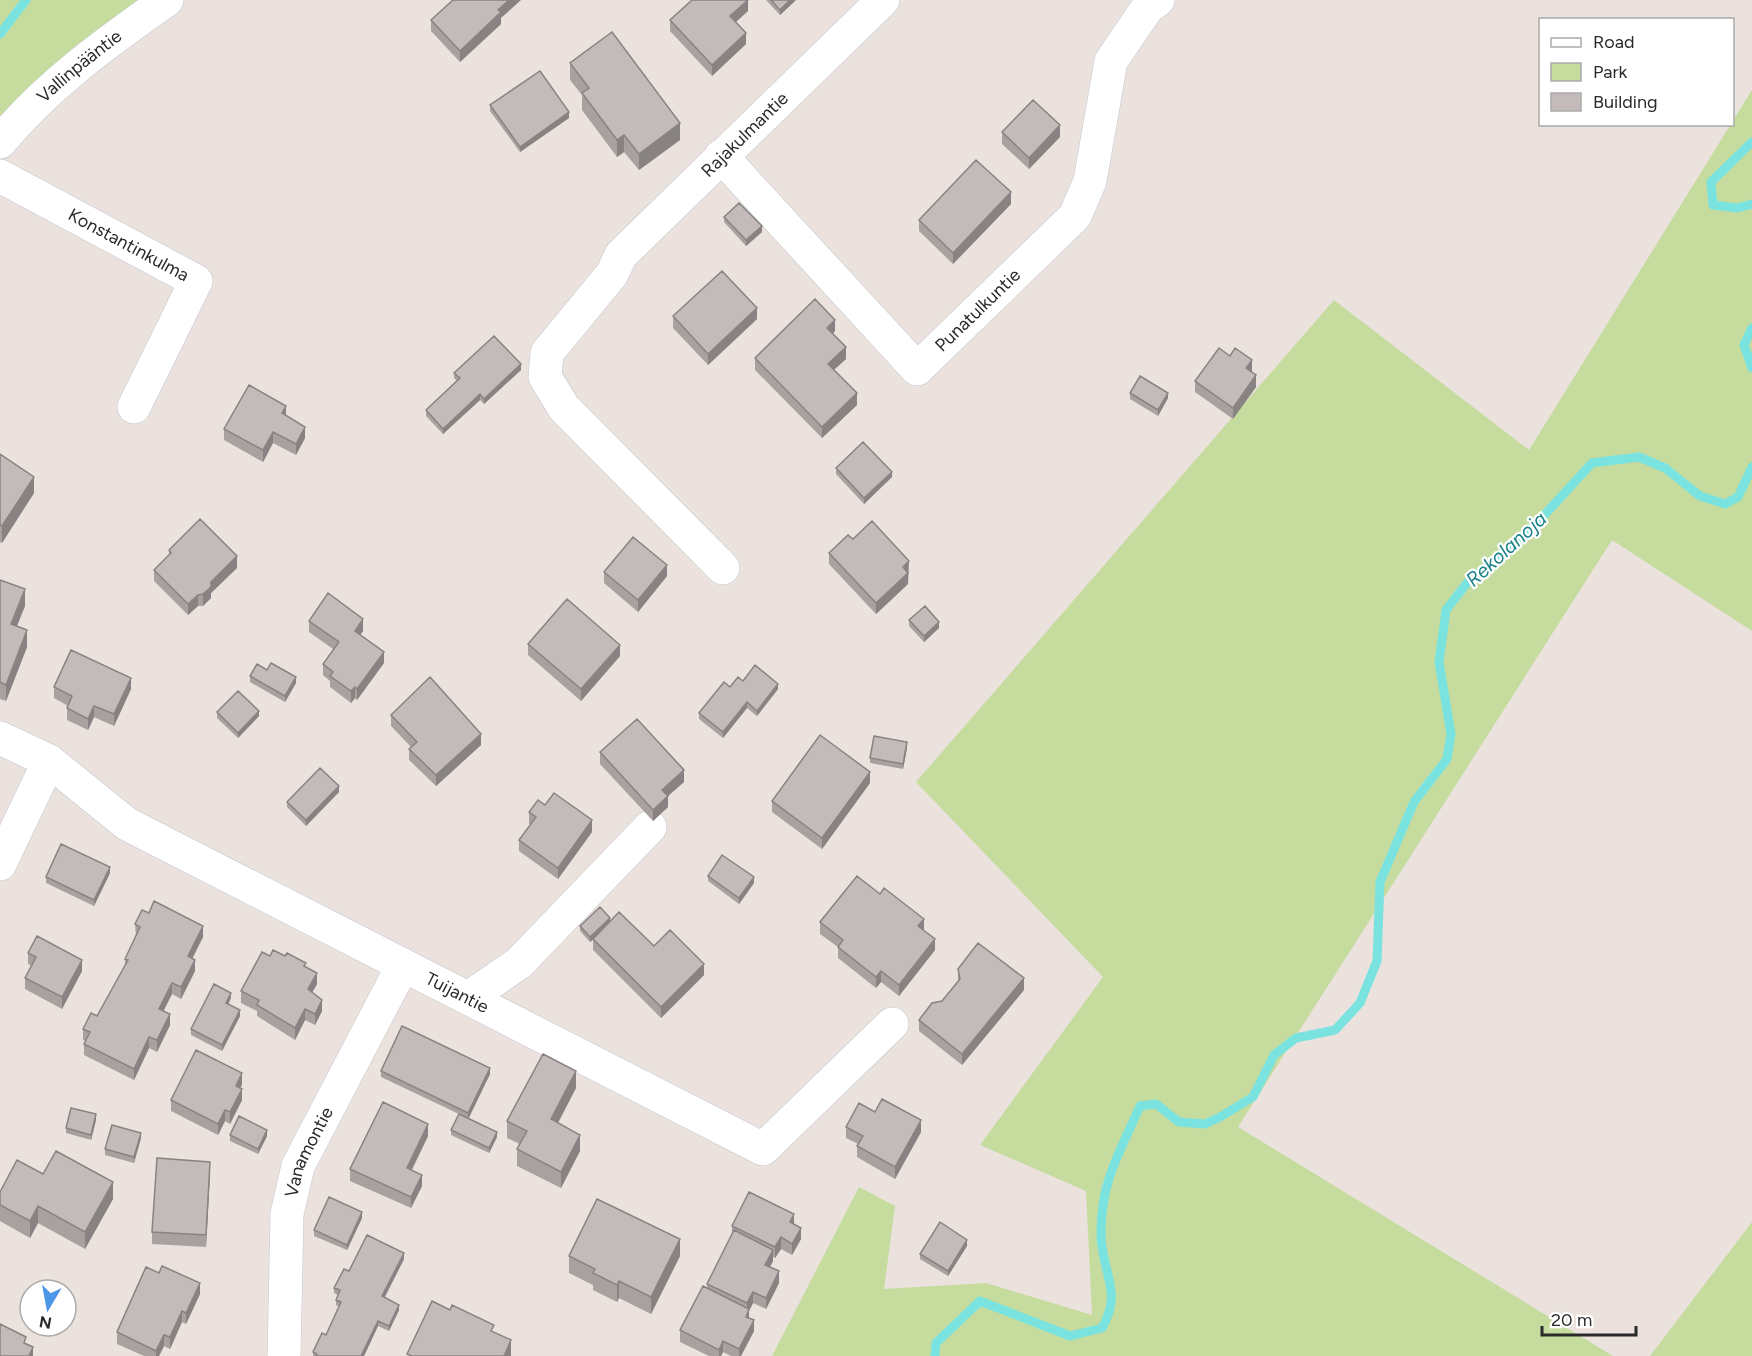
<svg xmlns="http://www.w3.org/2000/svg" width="1752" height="1356" font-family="Figtree,sans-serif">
  <rect width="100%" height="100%" fill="#ebe1dd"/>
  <path fill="#c6dc9f" d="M0,0h167l-167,142z
    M1752,90v541l-140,-91 -374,587 375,229h-841l87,-169 36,19 -11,83 102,-6 106,32 -6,-124 -106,-46 123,-168 -187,-195 418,-482 195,150z
    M1752,1222v134h-102z"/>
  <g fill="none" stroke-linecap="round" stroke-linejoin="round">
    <path stroke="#7ae3e0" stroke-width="9" d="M0,34l26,-34
      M1752,142l-41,40 2,23 24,3 15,-4
      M1752,328l-8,17 8,23
      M935,1356l1,-13 44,-42 90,35 32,-8c17,-30 7,-44 1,-75 -3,-14 -2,-33 0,-47 3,-31 24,-70 37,-100l16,-2 23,18 26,2 15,-7 33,-20 21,-42 22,-17 39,-8 25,-27 17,-42 3,-79 34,-80 33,-43 4,-25 -12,-72 7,-52 21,-27 71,-61 54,-59 47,-6 26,11 35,28 25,8 13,-7 14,-30"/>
    <defs>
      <g id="minor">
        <path id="s1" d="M0,142c47,-57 107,-100 167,-142"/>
        <path id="s2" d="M721,156l196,213 158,-153 15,-35 21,-120 37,-54 10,-7"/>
        <path id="s3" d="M0,176l196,105 -62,126"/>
        <path id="s4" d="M723,568l-159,-160 -19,-31 2,-24 65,-79 9,-19 262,-255"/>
        <path id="s5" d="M0,738l49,23 78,63 636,325 129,-125"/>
        <path d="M0,864l49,-103"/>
        <path d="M468,998l51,-35 131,-136"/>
        <path id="s6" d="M284,1356l3,-142 11,-48 105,-201"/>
      </g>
    </defs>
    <use href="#minor" stroke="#c2c8cf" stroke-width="34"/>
    <use href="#minor" stroke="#fff" stroke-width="33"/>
  </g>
  <path fill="#a8a1a0" d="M766,0h30l-16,15z
    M748,11l-12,11 10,22 -34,32 -42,-45v-11z
    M501,18v6l-41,38 -29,-31v-11z
    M570,63l110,77 -41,30 -15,-18 -7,5 -35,-47v-15l-12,-15z
    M490,105l79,13 -49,34 -30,-41z
    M1002,132l58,5 -31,32 -27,-25z
    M1011,204l-58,60 -34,-33v-11z
    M724,217l38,15 -16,14 -22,-24z
    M673,316l84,3 -49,46 -35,-37z
    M835,331l-2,3 13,25 -12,11 23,35 -35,33 -67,-68v-12z
    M521,370l-37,34 -4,-4 -37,34 -17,-18v-6l31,-29 -3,-3v-5z
    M1252,371l4,16 -23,32 -38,-27v-11z
    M1130,393l38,5 -10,18 -28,-17z
    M286,416l19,22 -9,17 -23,-12 -10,19 -39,-22v-11z
    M0,454l34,39 -32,50 -2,-1z
    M836,468l56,9 -28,27 -28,-30z
    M853,539l56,33 -1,2v10l-32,30 -47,-50v-11z
    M169,550l68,18 -26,25v5l-8,8h-5l-10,9 -34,-34v-11l15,-15z
    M604,572l63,4 -29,36 -34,-29z
    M0,580l25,26 -8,20 10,21 -21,54 -6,-2z
    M909,620l30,8 -15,14 -15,-16z
    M309,621l54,10 -3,4 24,28 -27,37 -2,-2 -4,5 -21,-16v-6l-7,-6v-11l10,-15 -24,-17z
    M528,644l92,12 -39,45 -53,-46z
    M267,670l29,13 -11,19 -35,-20v-6z
    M743,681l35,8 -21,27 -10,-8 -24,30 -24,-19v-6l31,-26z
    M54,687l77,2 -17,37 -20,-9 -6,13 -21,-10v-12l1,-2 -14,-8z
    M217,712l42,4 -21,22 -21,-20z
    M391,715l90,30 -45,41 -27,-26v-11l2,-2 -20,-21z
    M907,748l-4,21 -33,-6v-5z
    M600,752l84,30 -16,14v11l-15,14 -53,-57z
    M870,783l-48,66 -50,-37v-11z
    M339,792l-33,34 -19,-19v-5z
    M545,805l47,27 -34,47 -39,-28v-11l12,-15 -2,-1v-12z
    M110,873l-16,33 -48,-23v-6z
    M708,876l46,7 -15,21 -31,-23z
    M610,921l94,54 -43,43 -68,-68v-10l-3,2 -10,-11v-5z
    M820,922l104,8 11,20 -36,46 -18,-14 -5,6 -38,-30v-11l-18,-13z
    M135,924l68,13 -11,22 3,12 -14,28 -9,-5 -9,17 7,14 -13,27 -8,-4 -15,32 -50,-25v-11l2,-3 -3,-1v-11l14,-13 28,-50v-7l11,-23z
    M28,953l54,18 -20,38 -37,-20v-11l7,-12 -4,-2z
    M270,956l36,11 11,17 -5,8 10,19 -7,14 -10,-5 -10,20 -38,-24v-5l-16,-8v-12z
    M958,969l66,21 -62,75 -43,-34v-11l23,-19 16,-20z
    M231,998l-3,6 12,12 -18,35 -31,-16v-6z
    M381,1071l109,3 -21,44 28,19 -8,16 -38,-18v-5l8,-16 -78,-37z
    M242,1084l-1,4 1,12 -12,24 -5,-3 -7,14 -47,-24v-11z
    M576,1088l-18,35 22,28 -19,37 -44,-22v-17l3,-5 -13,-6v-17z
    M875,1112l46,20 -26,47 -38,-22v-11l1,-2 -12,-6v-11z
    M96,1120l-5,20 -25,-7v-5z
    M230,1135l37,1 -9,18 -28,-13z
    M428,1136l-16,34 10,16 -11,22 -61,-27v-12z
    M141,1138l-7,25 -29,-8v-6z
    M210,1173l-4,74 -54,-3v-12z
    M43,1174l70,25 -28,50 -47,-26 -8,15 -30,-17v-29z
    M362,1218l-15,32 -33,-14v-6z
    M794,1225l7,14 -9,16 -11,-6 -6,9 -2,-1v4l-3,6 9,16 -13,26 -13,-6 -4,8v7l5,13 -13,25h-10l-8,-4 -2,4h-12l-29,-14v-12l27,-42v-4l25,-50v-8z
    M967,1246l-19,30 -28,-17v-5z
    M569,1256h111l-29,58 -32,-16 -2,4 -24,-12v-5l-24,-12z
    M404,1259l-19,38 14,13 -10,21 -11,-5 -14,30h-51v-4l13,-17 13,-28 -3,-2v-5l2,-5 -4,-2v-5l15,-17z
    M200,1294l-14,30 -4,-2 -12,27 -6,-3 -5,10h-15l-27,-12v-12z"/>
  <path fill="#888382" d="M509,0h12l-20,18v6l-41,38v-11l38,-41z
    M748,0v11l-18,16v-11z
    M790,0h6l-16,15v-5z
    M746,33v11l-34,32v-11z
    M569,112v6l-49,34v-5z
    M680,123v17l-41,30v-16z
    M1060,125v12l-31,32v-11z
    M624,135v17l-7,5v-17z
    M1011,192v12l-58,60v-11z
    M762,226v6l-16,14v-6z
    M757,308v11l-49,46v-11z
    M835,320v11l-8,8v-11z
    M846,347v12l-18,16v-11z
    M1252,360v11l-6,8v-11z
    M521,364v6l-37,34v-5z
    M1256,375v12l-23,32v-11z
    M857,393v12l-35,33v-11z
    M1168,393v5l-10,18v-6z
    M480,394v6l-37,34v-5z
    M286,406v11l-4,-4z
    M305,427v11l-9,17v-11z
    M273,432v11l-10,19v-12z
    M892,472v5l-28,27v-6z
    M34,477v16l-32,50v-17z
    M237,556v12l-26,25v-11z
    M909,561l-1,23 -32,30v-11l27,-36z
    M667,565v11l-29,36v-12z
    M211,587v11l-8,8v-12z
    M25,589v17l-14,34v-16z
    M198,595v11l-10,9v-11z
    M363,619v12l-8,11v-11z
    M939,622v6l-15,14v-6z
    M27,630v17l-21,54v-16z
    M620,645v11l-39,45v-12z
    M384,652v11l-27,37v-11z
    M296,677v6l-11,19v-6z
    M131,678v11l-17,37v-12z
    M778,684v5l-21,27v-5z
    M355,687v11l-4,5v-12z
    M747,702v6l-24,30v-6z
    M94,706v11l-6,13v-11z
    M259,711v5l-21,22v-5z
    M481,734v11l-45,41v-11z
    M907,742v6l-4,21v-5z
    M684,770v12l-16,14v11l-15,14v-11l9,-20z
    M870,772v11l-48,66v-11z
    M339,786v6l-33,34v-6z
    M592,820v12l-34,47v-11z
    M110,867v6l-16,33v-6z
    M754,877v6l-15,21v-6z
    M610,918v5l-20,19v-5z
    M924,919v11l-6,7v-11z
    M203,926v11l-15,30v-11z
    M935,939v11l-36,46v-11z
    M82,960v11l-20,38v-12z
    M195,960v11l-14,28v-12z
    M704,964v11l-43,43v-11z
    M881,971v11l-5,6v-11z
    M317,973v11l-9,16v-11z
    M1024,978v12l-62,75v-11z
    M172,983v11l-13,26v-11z
    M231,993v5l-5,11v-6z
    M322,1000v11l-7,14v-11z
    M305,1009v11l-10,20v-12z
    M240,1010v6l-18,35v-6z
    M170,1014v11l-13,27v-12z
    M149,1037v11l-15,32v-11z
    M490,1068v6l-22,45v-6z
    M576,1071v17l-25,48v-17z
    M242,1073v11l-6,13v-11z
    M242,1089v11l-12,24v-12z
    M225,1110v11l-7,14v-11z
    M96,1114v6l-5,20v-5z
    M921,1120v12l-26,47v-12z
    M428,1124v12l-21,43v-11z
    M267,1130v6l-9,18v-5z
    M497,1132v5l-8,16v-5z
    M141,1133v5l-7,25v-6z
    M580,1135v16l-19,37v-16z
    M210,1162v11l-4,74v-12z
    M422,1175v11l-11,22v-11z
    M113,1182v17l-28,50v-17z
    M38,1206v17l-8,15v-17z
    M362,1212v6l-15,32v-5z
    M794,1214v11l-4,-3z
    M801,1228v11l-9,16v-11z
    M781,1237v12l-6,9v-11z
    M680,1239v17l-29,58v-17z
    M967,1240v6l-19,30v-5z
    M773,1250v11l-8,15v-11z
    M404,1253v6l-22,43v-6z
    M779,1271v12l-13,26v-11z
    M619,1281v17l-2,4v-17z
    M200,1283v11l-14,30v-11z
    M753,1292v11l-4,8v9l-3,-3 1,-3v-11z
    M399,1305v5l-10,21v-5z
    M182,1311v11l-12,27v-12z
    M754,1320v11l-13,25h-2v-7z
    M378,1321v5l-14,30h-3z
    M164,1335v11l-5,10h-3v-5z
    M511,1340v16h-7z
    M723,1341v11l-2,4h-2v-6z
    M33,1347v9h-4z"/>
  <path fill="#c3bbba" stroke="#888382" stroke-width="1.5" d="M453,0h56l-11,10 3,2 -41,39 -29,-31z
    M692,0h56l-18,16 16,17 -34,32 -42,-45z
    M771,0h19l-10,10z
    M612,32l68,91 -41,31 -15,-19 -7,5 -35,-47 7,-5 -19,-25z
    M540,71l29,41 -49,35 -30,-42z
    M1033,100l27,25 -31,33 -27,-26z
    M976,160l35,32 -58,61 -34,-33z
    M739,203l23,23 -16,14 -22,-23z
    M722,271l35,37 -49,46 -35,-38z
    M815,299l20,21 -8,8 19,19 -18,17 29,29 -35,34 -67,-69z
    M494,336l27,28 -37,35 -4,-5 -37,35 -17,-19 34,-32 -6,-5z
    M1219,348l11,8 5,-8 17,12 -6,8 10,7 -23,33 -38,-27z
    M1140,376l28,17 -10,17 -28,-17z
    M249,385l37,21 -4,7 23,14 -9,17 -23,-12 -10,18 -39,-21z
    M863,442l29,30 -28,26 -28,-30z
    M0,454l34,23 -32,49 -2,-1z
    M200,519l37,37 -26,26v5l-8,7 -5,1 -10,9 -34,-34 17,-17 -2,-3z
    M872,521l37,40 -6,6 5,6 -32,30 -47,-50 19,-18 5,4z
    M633,537l34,28 -29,35 -34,-28z
    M0,580l25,9 -14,35 16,6 -21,55 -6,-3z
    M328,593l35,26 -8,12 29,21 -27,37 -2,-2 -4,4 -21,-15 3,-4 -10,-8 16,-22 -30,-21z
    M567,599l53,46 -39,44 -53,-45z
    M925,606l14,16 -15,14 -15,-16z
    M71,650l60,28 -17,36 -20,-8 -6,13 -21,-11 5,-12 -18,-9z
    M271,663l25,14 -11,19 -35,-20 7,-12 10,6z
    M755,665l23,19 -21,27 -10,-9 -24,30 -24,-19 25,-31 6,5 8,-10 5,4z
    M430,677l51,57 -45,41 -27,-26 8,-7 -26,-27z
    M238,691l21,20 -21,22 -21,-21z
    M637,719l47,51 -22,20 6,6 -15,14 -53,-58z
    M820,735l50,37 -48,66 -50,-37z
    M874,736l33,6 -4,22 -33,-6z
    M320,768l19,18 -33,34 -19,-18z
    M554,793l38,27 -34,48 -39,-28 17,-23 -7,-5 9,-12 7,5z
    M61,844l49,23 -16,33 -48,-23z
    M722,855l32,22 -15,21 -31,-22z
    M857,876l23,18 4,-6 40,31 -6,7 17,13 -36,46 -18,-14 -5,6 -38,-30 5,-7 -23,-18z
    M154,901l49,25 -15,30 7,4 -14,27 -9,-4 -13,26 11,5 -13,26 -8,-3 -15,32 -50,-25 6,-12 -7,-3 8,-16 6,3 31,-56 -3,-1 15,-32 -5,-3 7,-14 7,3z
    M600,907l10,11 -20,19 -10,-11z
    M619,912l35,34 16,-16 34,34 -43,43 -68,-68z
    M37,936l45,24 -20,37 -37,-19 11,-21 -8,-4z
    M978,943l46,35 -62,76 -43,-34 13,-17 10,-2 18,-22 -2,-10z
    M273,950l12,6 2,-3 19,10 -2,3 13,7 -9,16 14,11 -7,14 -10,-5 -10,19 -38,-23 2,-5 -18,-9 21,-39 8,4z
    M214,984l17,9 -5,10 14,7 -18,35 -31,-16z
    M402,1026l88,42 -22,45 -87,-42z
    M196,1050l46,23 -6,13 6,3 -12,23 -5,-2 -7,14 -47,-24z
    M543,1054l33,17 -25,48 29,16 -19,37 -44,-23 10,-18 -20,-10z
    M882,1099l39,21 -26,47 -38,-21 6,-10 -17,-9 13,-24 16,9z
    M383,1102l45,22 -21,44 15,7 -11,22 -61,-28z
    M71,1108l25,6 -5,21 -25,-7z
    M459,1114l38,18 -8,16 -38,-18z
    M239,1116l28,14 -9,19 -28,-14z
    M112,1125l29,8 -7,24 -29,-8z
    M56,1151l57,31 -28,50 -47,-26 -8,15 -30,-16v-13l17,-32 26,14z
    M157,1158l53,4 -4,73 -54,-3z
    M749,1192l45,22 -4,8 11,6 -9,16 -11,-7 -6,10 -43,-21z
    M329,1197l33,15 -15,33 -33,-15z
    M597,1199l83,40 -29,58 -32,-16 -2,4 -24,-12 2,-4 -26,-13z
    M940,1222l27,18 -19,31 -28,-17z
    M734,1230l39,20 -8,15 14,6 -13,27 -13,-6 -6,11 -40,-19z
    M367,1235l37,18 -22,43 17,9 -10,21 -11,-5 -17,35h-45l1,-2 -4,-2 9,-19 4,2 15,-33 -5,-2 4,-10 -6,-2 10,-19 5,2z
    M162,1266l38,17 -14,30 -4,-2 -12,26 -6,-2 -8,16 -39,-19 29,-65 13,6z
    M703,1286l46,23 -3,8 8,3 -15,29 -16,-8 -4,9 -39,-20z
    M432,1301l18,9 2,-5 42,20 -3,6 20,9 -7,16h-92l-5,-2z
    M0,1324l26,13 -2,6 9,4 -4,9h-29z"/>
  <g text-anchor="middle" stroke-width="4.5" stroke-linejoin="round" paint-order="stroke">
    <g font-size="18" fill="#2a2a2a" stroke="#fff">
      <text dy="6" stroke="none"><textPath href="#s1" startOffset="110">Vallinpääntie</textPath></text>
      <text dy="6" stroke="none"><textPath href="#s4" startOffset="582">Rajakulmantie</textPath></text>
      <text dy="6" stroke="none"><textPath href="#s3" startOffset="146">Konstantinkulma</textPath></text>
      <text dy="6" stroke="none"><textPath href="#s2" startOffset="374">Punatulkuntie</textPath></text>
      <text dy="6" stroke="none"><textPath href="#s5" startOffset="525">Tuijantie</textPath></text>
      <text dy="6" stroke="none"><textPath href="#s6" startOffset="208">Vanamontie</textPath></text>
    </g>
    <g font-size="20" font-style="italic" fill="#1a8288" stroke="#fff">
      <text transform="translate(1506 549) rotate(-42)" y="7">Rekolanoja</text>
    </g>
  </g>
  <rect x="1539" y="18" width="195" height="108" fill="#ffffff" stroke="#aaaaaa" stroke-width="1.5"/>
  <rect x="1551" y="38" width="30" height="9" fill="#ffffff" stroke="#aaaaaa" stroke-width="1.5"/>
  <text x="1593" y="48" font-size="18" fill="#2a2a2a">Road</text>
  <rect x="1551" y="63" width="30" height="18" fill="#c6dc9f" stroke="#aaaaaa" stroke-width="1.5"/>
  <text x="1593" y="78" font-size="18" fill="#2a2a2a">Park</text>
  <rect x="1551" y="93" width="30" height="18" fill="#c3bbba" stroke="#aaaaaa" stroke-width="1.5"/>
  <text x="1593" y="108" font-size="18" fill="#2a2a2a">Building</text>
  <g transform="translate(48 1308) rotate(190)"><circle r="28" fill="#ffffff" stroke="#aaaaaa" stroke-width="1.5"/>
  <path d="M0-4.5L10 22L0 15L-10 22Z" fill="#4c97e8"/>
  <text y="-9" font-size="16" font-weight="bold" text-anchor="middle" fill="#2a2a2a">N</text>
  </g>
  <path d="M1542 1326v9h94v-9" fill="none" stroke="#2a2a2a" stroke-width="3"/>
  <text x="1551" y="1326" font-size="18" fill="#2a2a2a" stroke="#ffffff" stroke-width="4.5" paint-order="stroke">20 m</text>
</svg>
